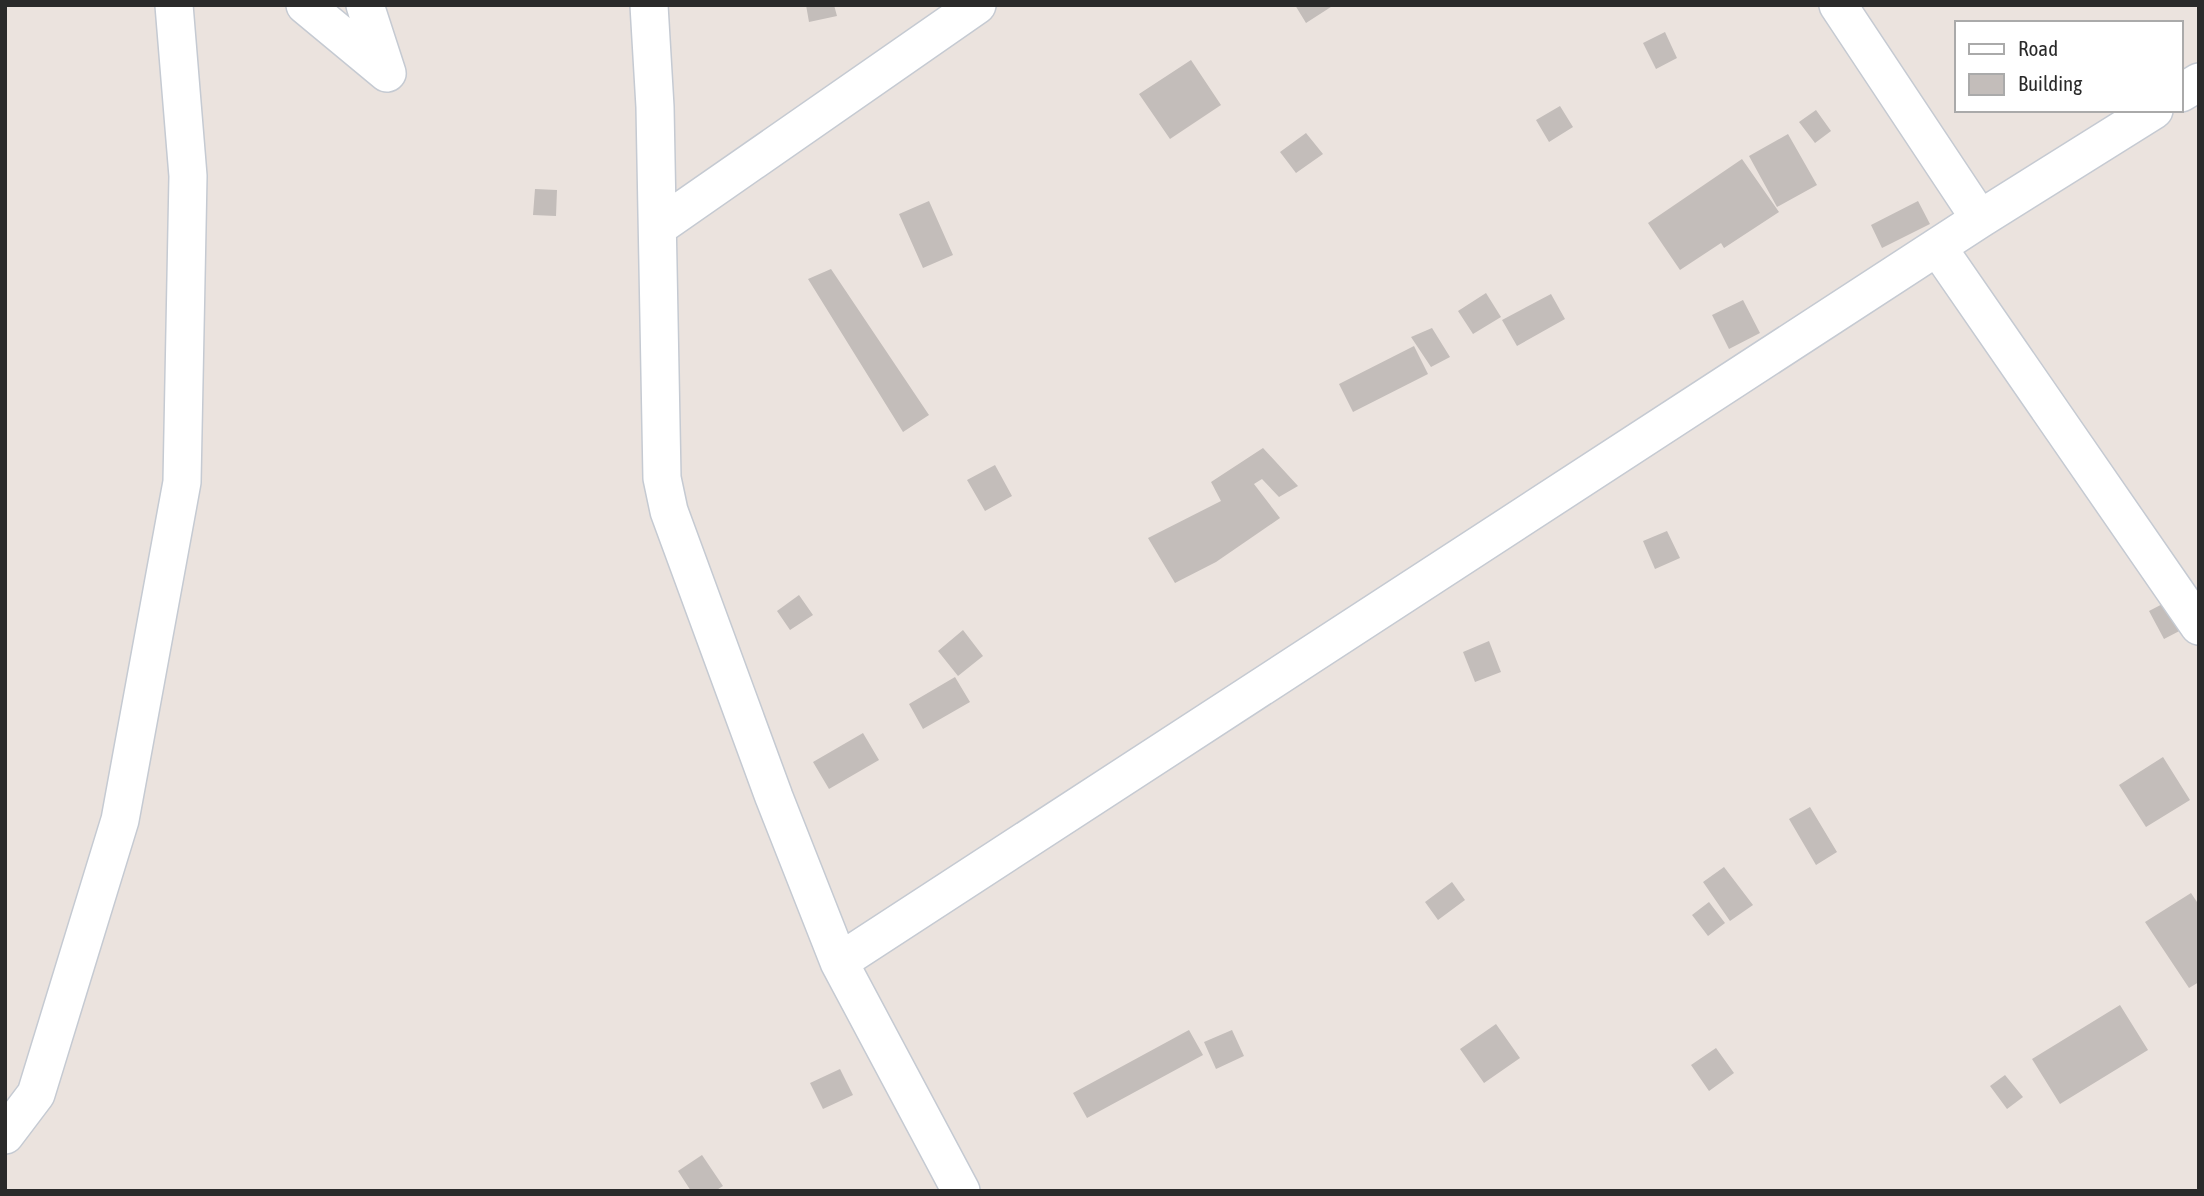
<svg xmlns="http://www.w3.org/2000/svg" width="2204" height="1196" font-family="'Asap Condensed',sans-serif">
  <rect width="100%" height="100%" fill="#ebe3de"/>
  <path fill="#c3bdba" d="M806,5h28l3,11 -28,6z
    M1295,5h39l-28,18z
    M1665,32l12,26 -21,11 -13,-26z
    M1191,60l30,45 -51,34 -31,-45z
    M1560,106l13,21 -24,15 -13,-22z
    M1816,110l15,21 -16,12 -16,-21z
    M1306,133l17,21 -27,19 -16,-21z
    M1788,134l29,51 -40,22 -28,-51z
    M1742,159l37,53 -55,36 -3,-5 -41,27 -32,-47z
    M535,189l22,1 -1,26 -23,-1z
    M929,201l24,54 -30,13 -24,-54z
    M1918,201l12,23 -48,24 -11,-23z
    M831,269l98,146 -26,17 -95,-153z
    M1486,293l15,24 -28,17 -15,-23z
    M1551,294l14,25 -48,27 -15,-26z
    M1743,300l17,33 -31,16 -17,-34z
    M1432,328l18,29 -19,10 -20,-30z
    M1414,346l14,28 -75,38 -14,-28z
    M1263,448l35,38 -19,11 -17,-18 -8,5 26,34 -64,44 -41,21 -27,-45 73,-37 -10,-19z
    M995,465l17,31 -27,15 -18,-31z
    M1667,531l13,27 -25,11 -12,-28z
    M799,595l14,20 -23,15 -13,-19z
    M2174,598l15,28 -25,13 -15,-28z
    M963,630l20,26 -25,20 -20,-25z
    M1489,641l12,31 -26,10 -12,-30z
    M955,677l15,25 -47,27 -14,-25z
    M863,733l16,27 -50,29 -16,-27z
    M2163,757l27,43 -44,27 -27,-42z
    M1810,807l27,45 -21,13 -27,-46z
    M1724,867l29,38 -23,16 -27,-39z
    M1452,882l13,18 -27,20 -13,-18z
    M2191,893l8,12v77l-10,6 -44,-66z
    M1709,902l16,21 -17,13 -16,-21z
    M2120,1005l28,45 -88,54 -28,-45z
    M1496,1024l24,34 -36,25 -24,-34z
    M1189,1030l14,25 -116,63 -14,-25z
    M1232,1030l12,26 -28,13 -12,-27z
    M1716,1048l18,25 -25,18 -18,-26z
    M840,1069l13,26 -30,14 -13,-26z
    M2005,1075l18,22 -16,12 -17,-23z
    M702,1155l21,31 -8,5h-24l-13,-20z"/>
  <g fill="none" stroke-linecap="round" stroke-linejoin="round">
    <defs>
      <path id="street" d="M305,5l82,68 -22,-68
        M649,5l6,102 7,371 7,33 105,286 65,165 122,229
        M1838,5l142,214
        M2181,93l18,-11
        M658,227l319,-222
        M1938,248l261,378
        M839,962l1141,-743 174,-109
        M5,1135l31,-41 84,-274 62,-338 6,-306 -14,-171"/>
    </defs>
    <use href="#street" stroke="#c5cad2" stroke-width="40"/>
    <use href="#street" stroke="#fff" stroke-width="37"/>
  </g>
  <rect width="2204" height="1196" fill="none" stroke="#2a2a2a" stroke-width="14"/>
  <rect x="1955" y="21" width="228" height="91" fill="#ffffff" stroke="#aaaaaa" stroke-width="2"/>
  <rect x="1969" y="44" width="35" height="10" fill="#ffffff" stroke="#aaaaaa" stroke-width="2"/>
  <text x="2018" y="56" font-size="21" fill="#2a2a2a">Road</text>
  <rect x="1969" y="74" width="35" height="21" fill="#c3bdba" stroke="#aaaaaa" stroke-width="2"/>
  <text x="2018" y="91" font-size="21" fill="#2a2a2a">Building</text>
</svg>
